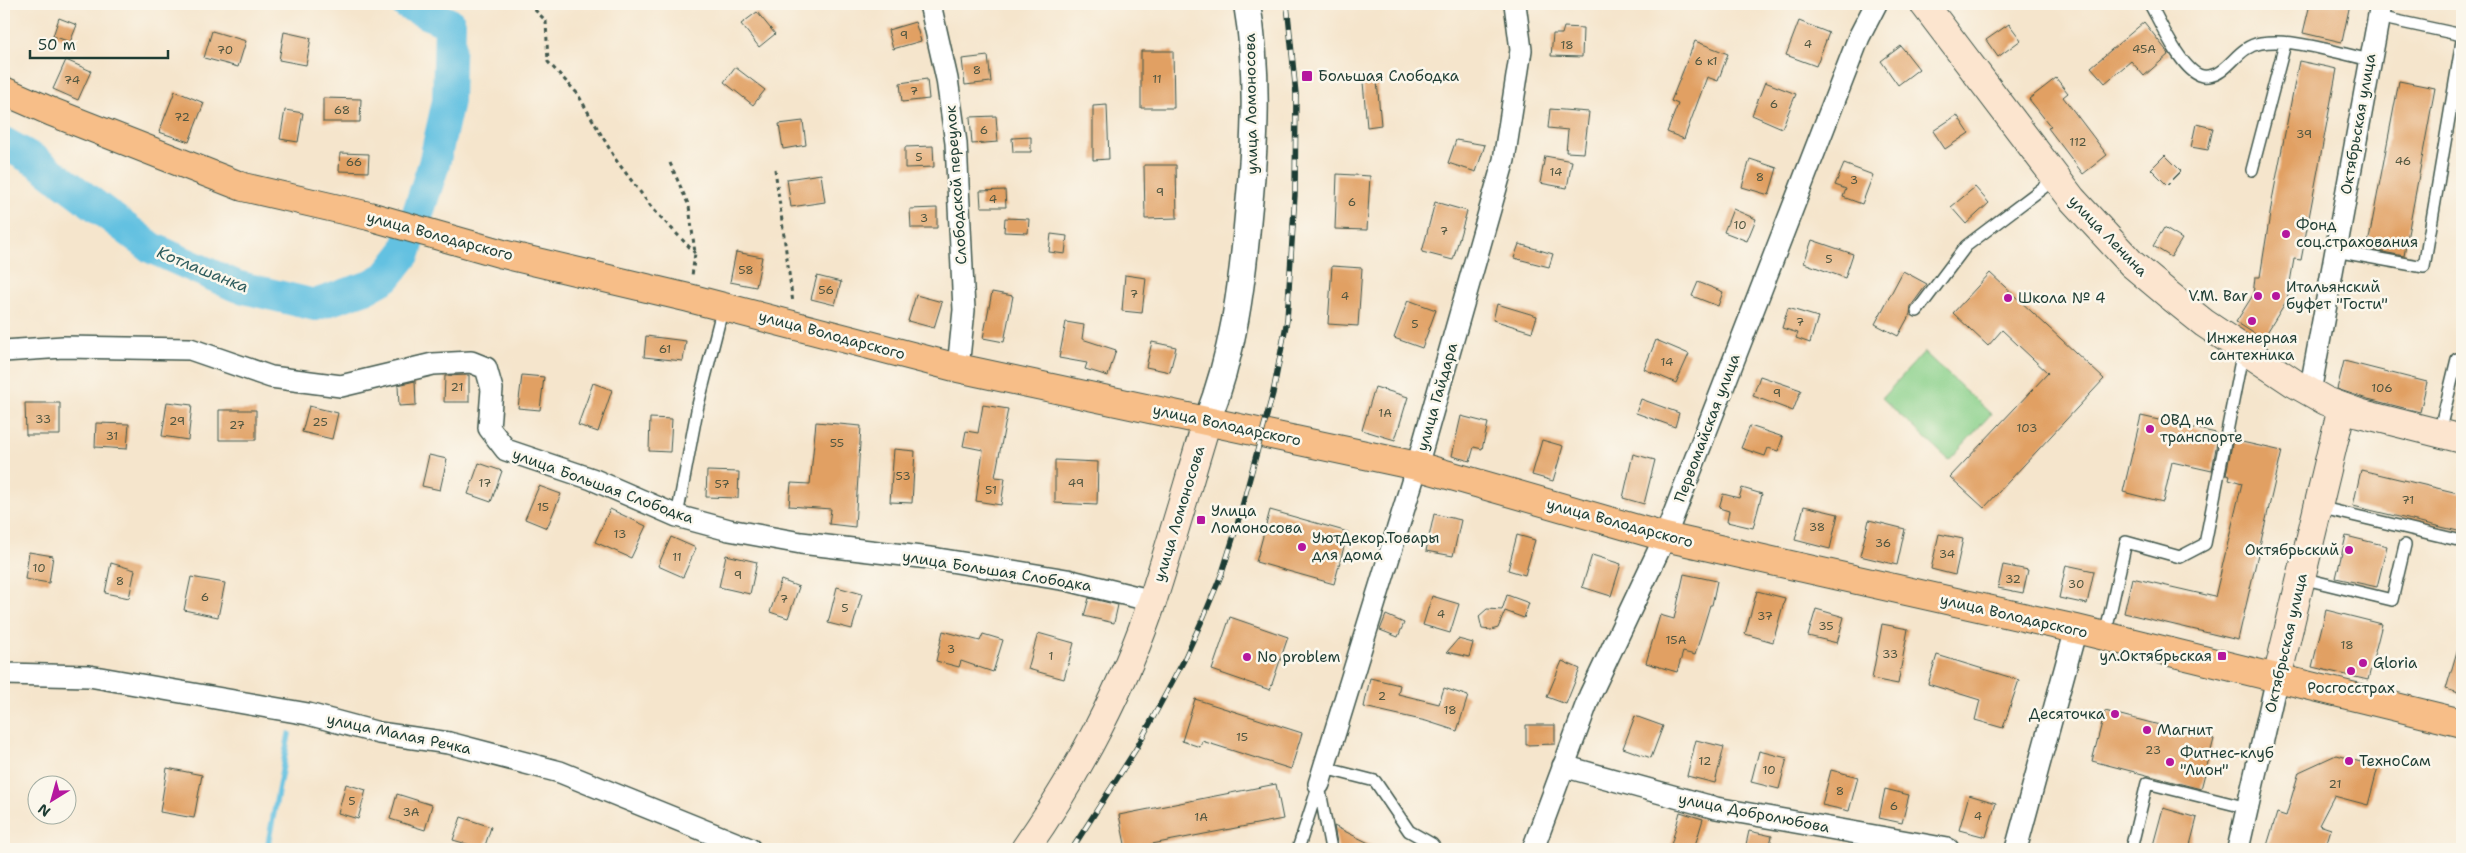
<svg xmlns="http://www.w3.org/2000/svg" width="2466" height="853" font-family="'Shantell Sans',sans-serif">
  <rect width="100%" height="100%" fill="#fbf7ec"/>
  <filter id="ink" filterUnits="userSpaceOnUse"><feTurbulence type="fractalNoise" baseFrequency=".02" numOctaves="2"/><feDisplacementMap in="SourceGraphic" scale="10" xChannelSelector="R" yChannelSelector="G"/><feConvolveMatrix kernelMatrix="1 2 1 2 8 2 1 2 1" color-interpolation-filters="sRGB"/></filter>
  <filter id="wash" filterUnits="userSpaceOnUse"><feTurbulence type="fractalNoise" baseFrequency=".0096" numOctaves="4" result="noise"/><feDisplacementMap in="SourceGraphic" scale="20" xChannelSelector="R" yChannelSelector="G"/><feGaussianBlur stdDeviation="1.12" result="paint"/><feColorMatrix in="noise" values="0 0 0 0 0 0 0 0 0 0 0 0 0 0 0 0 0 1.4 0 .05"/><feComposite in="paint" operator="in"/></filter>
  <g filter="url(#wash)">
    <rect width="100%" height="100%" fill="#f5e5cc"/>
    <path fill="#89d08a" stroke="#54865f" d="M1924,352l67,62 -42,46 -67,-62z"/>
    <g fill="none" stroke-linecap="round" stroke-linejoin="round">
      <path stroke="#63c1e1" stroke-width="5.5" d="M267,849l22,-115"/>
      <path stroke="#63c1e1" stroke-width="32" d="M4,143l32,18 116,87 84,38 79,19 53,-18 18,-10 19,-24 29,-89 14,-63 2,-77 -43,-20"/>
    </g>
    <g id="blocks">
      <path fill="#e1a063" d="M2310,4h40l-8,38 -39,-9z
        M757,12l18,22 -16,13 -18,-23z
        M59,18l18,7 -7,17 -17,-6z
        M1799,21l30,12 -13,33 -30,-11z
        M915,22l6,19 -28,8 -5,-19z
        M2144,22l25,32 -25,22 -13,-15 -26,22 -14,-16z
        M2009,24l12,16 -23,17 -12,-17z
        M1564,27l19,1 -1,29 -31,-1 2,-22h9z
        M212,31l34,10 -8,26 -34,-9z
        M284,32l27,6 -5,27 -27,-5z
        M1695,41l33,13 -10,27 -11,-4 -23,62 -17,-7 11,-28 -7,-3z
        M1901,46l18,23 -21,16 -17,-24z
        M1141,51h32l1,57h-33z
        M988,56l3,26 -26,3 -3,-26z
        M66,60l25,11 -13,29 -25,-11z
        M2299,61l38,8 -36,191 -7,-1 -7,41 -24,39 -27,-17 17,-27 2,-18h5l13,-82z
        M735,67l30,23 -12,15 -29,-23z
        M2056,78l12,15 -5,4 44,58 -24,19 -35,-46 3,-1 -22,-28z
        M927,79l2,20 -27,3 -2,-19z
        M1377,81l4,44 -14,2 -4,-45z
        M2399,81l36,7 -31,168 -37,-7z
        M1765,82l31,12 -14,34 -30,-13z
        M175,91l29,12 -15,39 -30,-10z
        M323,98l38,1 -1,23h-37z
        M1107,105l2,54 -16,1v-54z
        M1550,109l39,3 -5,41 -18,-1 2,-22 -20,-2z
        M285,110l18,3 -5,29 -18,-3z
        M1957,115l12,18 -24,16 -12,-18z
        M996,116l2,26 -26,2 -2,-27z
        M803,121l3,24 -23,4 -4,-25z
        M2196,124l17,4 -5,22 -17,-3z
        M1031,137v15h-18l-1,-14z
        M1456,140l29,5 -9,27 -28,-9z
        M933,146l1,21 -29,1v-21z
        M340,153l29,1 -1,18 -29,-1z
        M2165,155l16,16 -14,14 -16,-16z
        M1545,156l27,5 -5,27 -27,-5z
        M1750,159l27,9 -8,27 -27,-8z
        M1844,164l29,11 -11,29 -19,-7 3,-8 -11,-4z
        M1144,165h32l1,53 -32,1z
        M821,174l4,28 -34,5 -4,-28z
        M1337,174l33,2 -3,54 -32,-1z
        M1975,187l14,16 -23,21 -15,-17z
        M1005,190l1,17h-25l-1,-16z
        M1435,202l32,9 -14,49 -31,-8z
        M937,208v20h-26l-1,-19z
        M1733,209l23,10 -9,22 -23,-9z
        M1005,218l24,1 -1,14 -24,-1z
        M2164,228l18,11 -11,18 -18,-11z
        M1051,234l16,2 -2,18 -16,-2z
        M1812,240l41,14 -8,24 -41,-15z
        M1519,244l34,10 -4,13 -35,-9z
        M736,252l26,5 -6,30 -26,-5z
        M1332,266l30,2 -4,58 -30,-2z
        M1903,271l24,13 -16,22 -1,8 -12,22 -23,-12z
        M1990,273l114,106 -120,129 -34,-31 98,-104 -46,-43 -14,16 -35,-33z
        M1125,275l21,3 -4,35 -20,-2z
        M817,276l24,6 -6,23 -24,-6z
        M1698,282l25,10 -5,14 -26,-10z
        M992,292l21,4 -9,46 -21,-4z
        M916,295l26,7 -8,26 -26,-7z
        M1408,300l28,10 -14,38 -28,-10z
        M1497,304l40,12 -5,16 -39,-12z
        M1788,308l30,9 -8,26 -14,-5 2,-5 -16,-5z
        M1066,322l18,3 -2,14 34,11 -8,26 -23,-7 2,-6 -28,-5z
        M646,336l40,5 -3,20 -39,-4z
        M1656,340l33,14 -13,29 -32,-14z
        M1152,342l24,5 -6,25 -24,-5z
        M2344,361l83,21 -7,30 -56,-14 -27,-9z
        M469,375v27h-25l1,-26z
        M522,375l22,2 -4,33 -22,-2z
        M1760,376l41,14 -8,21 -40,-15z
        M415,381l1,24 -17,1 -1,-21z
        M593,383l19,7 -14,42 -20,-7z
        M1375,387l33,10 -13,43 -33,-10z
        M1641,399l38,14 -4,14 -39,-14z
        M167,402l25,3 -4,35 -26,-4z
        M25,403h35v32h-34z
        M983,405l25,4 -13,68 10,1 -4,27 -25,-4 7,-51 -20,-4 3,-15 12,2z
        M309,406l29,7 -6,26 -30,-7z
        M219,410h37v30h-37z
        M1461,416l27,7 -6,26 -8,-2 -4,14 -18,-5z
        M2141,416l75,17 -1,3h3l-6,35 -40,-9 -9,40 -40,-10z
        M650,418l22,1 -2,33 -21,-1z
        M816,422l45,4 -6,101 -26,-3 2,-15 -42,-3 2,-23 19,1z
        M96,423l33,1 -2,25 -32,-2z
        M1750,426l33,11 -5,14 -10,-3 -3,8 -24,-8z
        M1542,440l21,6 -10,35 -21,-6z
        M2233,440l49,11 -44,189 -114,-27 8,-35 83,19 27,-114 -13,-4 1,-4 -4,-1z
        M894,449l21,2 -3,52 -22,-1z
        M1633,454l22,6 -11,44 -21,-6z
        M429,455l18,4 -7,31 -18,-4z
        M1055,460l43,2 -1,43 -42,-2z
        M479,463l23,8 -11,31 -23,-8z
        M2361,470l101,24v38l-109,-26z
        M707,471l32,1 -1,26 -32,-1z
        M539,486l22,8 -14,34 -22,-9z
        M1742,488l20,6 -9,34 -26,-6 2,-11 -10,-3 4,-14 16,4z
        M1804,506l34,8 -8,35 -35,-9z
        M610,509l36,17 -15,32 -36,-16z
        M1270,510l78,22 -14,52 -78,-22z
        M1434,514l27,6 -8,36 -27,-5z
        M1869,520l36,9 -8,36 -37,-9z
        M1939,534l24,5 -8,36 -24,-6z
        M1517,535l18,5 -10,35 -17,-5z
        M2346,536l41,10 -10,41 -41,-9z
        M671,537l25,11 -13,29 -25,-11z
        M29,552l24,4 -4,27 -24,-4z
        M726,555l31,7 -7,32 -31,-7z
        M1592,555l29,9 -10,32 -29,-9z
        M111,563l24,7 -6,28 -24,-5z
        M2003,565l25,5 -5,23 -25,-5z
        M2066,565l28,6 -7,33 -28,-6z
        M1684,574l33,7 -5,24h-2l-15,50 -12,-3 -6,20 -31,-9 14,-48 14,4z
        M191,577l34,6 -7,34 -34,-7z
        M781,580l18,7 -11,31 -18,-6z
        M837,587l25,7 -10,35 -24,-6z
        M1757,591l28,7 -12,44 -28,-8z
        M1507,595l22,8 -5,15 -19,-7 -7,17 -7,2 -9,-1 -3,-13 8,-7 15,1z
        M1432,596l27,8 -9,29 -27,-8z
        M1089,598l29,7 -4,18 -30,-7z
        M1816,609l28,8 -7,26 -29,-7z
        M2326,610l56,14 -14,56 -56,-13z
        M1386,615l18,8 -6,14 -18,-7z
        M1230,617l58,20 -18,53 -58,-20z
        M1882,624l26,5 -10,55 -26,-5z
        M943,631l37,10 3,-7 20,6 -10,32 -32,-11 -2,6 -23,-6z
        M1038,633l36,10 -10,36 -36,-10z
        M1458,639l15,4 -4,14 -22,-5z
        M2458,648l4,1v45l-16,-5z
        M1937,655l82,25 -16,48 -28,-8 5,-20 -52,-16z
        M1562,661l18,8 -14,35 -19,-7z
        M1370,678l30,7 -2,9 41,10 5,-16 24,8 -11,35 -31,-10 -62,-14z
        M1195,699l107,34 -11,36 -89,-28 -2,6 -18,-6z
        M2105,711l109,28 -13,50 -109,-28z
        M1635,716l28,10 -12,32 -28,-10z
        M1526,725h29v19l-29,1z
        M1696,740l28,7 -9,36 -28,-7z
        M1759,751l28,7 -8,31 -28,-7z
        M2336,755l42,12 -10,38 -34,-9 -15,29 12,4 -6,20h-59l11,-36 9,3 13,-44z
        M167,768l35,7 -8,43 -34,-6z
        M1831,770l27,7 -9,34 -27,-6z
        M346,784l20,6 -8,29 -20,-6z
        M1276,784l7,35 -157,30 -7,-34z
        M1885,789l24,6 -7,28 -23,-5z
        M397,794l35,11 -7,25 -35,-11z
        M1969,795l27,8 -10,34 -27,-7z
        M2163,808l34,10 -8,31h-37z
        M1680,812l23,7 -9,30h-24z
        M461,817l30,10 -7,22 -31,-9z
        M1334,826l47,23h-43z
        M1749,831l23,5 -3,13h-24z"/>
    </g>
  </g>
  <g filter="url(#ink)">
    <use href="#blocks" fill-opacity="0" stroke="#3f564b" stroke-width="1"/>
    <g fill="none" stroke-linecap="round" stroke-linejoin="round">
      <defs>
        <path id="service" d="M2150,4c10,18 30,63 49,71 7,3 17,0 22,-4 14,-10 21,-25 40,-28 32,-5 77,10 109,17
          M2378,17l84,18
          M2252,170l33,-126
          M2335,251l89,16 38,-226
          M1917,311l49,-65 90,-68
          M2439,433l18,-74 5,1
          M2318,507l144,34
          M677,516l21,-111 25,-98
          M2301,578l91,22 13,-55
          M2105,636l21,-94 54,15 25,-13 38,-194
          M1324,768l51,13 34,50 23,13 4,5
          M1319,786l12,63
          M1298,849l21,-65
          M2131,849l16,-66 101,25"/>
        <path id="minor" d="M930,4l17,75 9,64 8,167 -6,58
          M4,351l59,-4 127,2 81,28 70,9 92,-22 38,-2 15,6 6,21 -3,39 17,22 86,29 85,37 52,14 72,13 137,16 129,21 86,21
          M2310,392l71,-388
          M4,674l85,2 219,38 71,19 70,10 111,29 190,77
          M1563,766l153,42 232,41
          M1319,784l98,-318 87,-306 17,-110 -6,-46
          M1533,849l57,-154 75,-158 194,-500 17,-33
          M2016,849l60,-220
          M2238,849l39,-171"/>
        <path id="tertiary" d="M1207,421c26,-66 35,-134 41,-205 7,-69 11,-143 -1,-212"/>
        <path id="secondary" d="M1924,4l148,195 60,65 37,31 35,28 90,60 32,18 33,12 103,26
          M2277,678l65,-271
          M1025,849c52,-74 100,-164 128,-250 19,-59 36,-119 54,-178"/>
        <path id="primary" d="M4,91l48,21 191,75 126,29 134,38 186,44 269,70 459,98 248,71 411,92 386,94"/>
      </defs>
      <use href="#service" stroke="#3f564b" stroke-width="14"/>
      <use href="#minor" stroke="#3f564b" stroke-width="24"/>
      <use href="#tertiary" stroke="#3f564b" stroke-width="29"/>
      <use href="#secondary" stroke="#3f564b" stroke-width="30"/>
      <use href="#primary" stroke="#3f564b" stroke-width="30"/>
      <path stroke="#3f564b" stroke-width="3" stroke-dasharray="4 4" stroke-linecap="butt" d="M529,4l17,17 2,41 29,31 39,67 37,49 42,44
        M670,163l19,43 6,47 -3,23
        M775,169l18,134"/>
      <use href="#service" stroke="#fff" stroke-width="11"/>
      <use href="#minor" stroke="#fff" stroke-width="21"/>
      <use href="#tertiary" stroke="#fff" stroke-width="26"/>
      <use href="#secondary" stroke="#fce5cf" stroke-width="28"/>
      <use href="#primary" stroke="#f7be88" stroke-width="28"/>
      <defs>
        <path id="rail" d="M1072,849l64,-100 47,-87 21,-46 18,-43 14,-44 37,-136 14,-73 8,-126 1,-100 -9,-90"/>
      </defs>
      <use href="#rail" stroke="#1f3d34" stroke-width="5.5"/>
      <use href="#rail" stroke="#fbf7ec" stroke-width="4" stroke-dasharray="11" stroke-linecap="butt"/>
    </g>
  </g>
  <g fill="#b5179e" stroke="#fbf7ec" stroke-width="2">
    <rect x="1301" y="70" width="12" height="12" rx="2.5"/>
    <circle cx="2286" cy="234" r="5"/>
    <circle cx="2258" cy="296" r="5"/>
    <circle cx="2276" cy="296" r="5"/>
    <circle cx="2008" cy="298" r="5"/>
    <circle cx="2252" cy="321" r="5"/>
    <circle cx="2150" cy="429" r="5"/>
    <rect x="1196" y="515" width="10" height="10" rx="2.5"/>
    <circle cx="1302" cy="547" r="5"/>
    <circle cx="2349" cy="550" r="5"/>
    <rect x="2217" y="651" width="10" height="10" rx="2.5"/>
    <circle cx="1247" cy="657" r="5"/>
    <circle cx="2363" cy="663" r="5"/>
    <circle cx="2351" cy="671" r="5"/>
    <circle cx="2115" cy="714" r="5"/>
    <circle cx="2147" cy="730" r="5"/>
    <circle cx="2349" cy="761" r="5"/>
    <circle cx="2170" cy="762" r="5"/>
  </g>
  <g text-anchor="middle" stroke-width="5" stroke-linejoin="round" paint-order="stroke">
    <g font-size="12" fill="#505640">
      <text x="904" y="39">9</text>
      <text x="1808" y="48">4</text>
      <text x="1567" y="49">18</text>
      <text x="2144" y="53">45А</text>
      <text x="225" y="54">70</text>
      <text x="1706" y="65">6 к1</text>
      <text x="977" y="74">8</text>
      <text x="1157" y="83">11</text>
      <text x="72" y="84">74</text>
      <text x="914" y="95">7</text>
      <text x="1774" y="108">6</text>
      <text x="342" y="114">68</text>
      <text x="182" y="121">72</text>
      <text x="984" y="134">6</text>
      <text x="2304" y="138">39</text>
      <text x="2078" y="146">112</text>
      <text x="919" y="161">5</text>
      <text x="2403" y="165">46</text>
      <text x="354" y="166">66</text>
      <text x="1556" y="176">14</text>
      <text x="1760" y="181">8</text>
      <text x="1854" y="184">3</text>
      <text x="1160" y="196">9</text>
      <text x="993" y="203">4</text>
      <text x="1352" y="206">6</text>
      <text x="924" y="222">3</text>
      <text x="1740" y="229">10</text>
      <text x="1444" y="235">7</text>
      <text x="1829" y="263">5</text>
      <text x="746" y="274">58</text>
      <text x="826" y="294">56</text>
      <text x="1134" y="298">7</text>
      <text x="1345" y="300">4</text>
      <text x="1800" y="326">7</text>
      <text x="1415" y="328">5</text>
      <text x="665" y="353">61</text>
      <text x="1667" y="366">14</text>
      <text x="457" y="391">21</text>
      <text x="2382" y="392">106</text>
      <text x="1777" y="397">9</text>
      <text x="1385" y="417">1А</text>
      <text x="43" y="423">33</text>
      <text x="177" y="425">29</text>
      <text x="320" y="426">25</text>
      <text x="237" y="429">27</text>
      <text x="2027" y="432">103</text>
      <text x="112" y="440">31</text>
      <text x="837" y="447">55</text>
      <text x="903" y="480">53</text>
      <text x="485" y="487">17</text>
      <text x="1076" y="487">49</text>
      <text x="722" y="488">57</text>
      <text x="991" y="494">51</text>
      <text x="2408" y="504">71</text>
      <text x="543" y="511">15</text>
      <text x="1817" y="531">38</text>
      <text x="620" y="538">13</text>
      <text x="1883" y="547">36</text>
      <text x="1947" y="558">34</text>
      <text x="677" y="561">11</text>
      <text x="39" y="572">10</text>
      <text x="738" y="579">9</text>
      <text x="2013" y="583">32</text>
      <text x="120" y="585">8</text>
      <text x="2076" y="588">30</text>
      <text x="205" y="601">6</text>
      <text x="784" y="603">7</text>
      <text x="845" y="612">5</text>
      <text x="1441" y="618">4</text>
      <text x="1765" y="620">37</text>
      <text x="1826" y="630">35</text>
      <text x="1676" y="644">15А</text>
      <text x="2347" y="649">18</text>
      <text x="951" y="653">3</text>
      <text x="1890" y="658">33</text>
      <text x="1051" y="660">1</text>
      <text x="1382" y="700">2</text>
      <text x="1450" y="714">18</text>
      <text x="1242" y="741">15</text>
      <text x="2153" y="754">23</text>
      <text x="1705" y="765">12</text>
      <text x="1769" y="774">10</text>
      <text x="2335" y="788">21</text>
      <text x="1840" y="795">8</text>
      <text x="352" y="805">5</text>
      <text x="1894" y="810">6</text>
      <text x="411" y="816">3А</text>
      <text x="1978" y="820">4</text>
      <text x="1201" y="821">1А</text>
    </g>
    <g font-size="15" fill="#1f3d34" stroke="#fbf7ec" text-anchor="start">
      <text x="1318" y="81">Большая Слободка</text>
      <text x="2296" y="230">Фонд<tspan x="2296" dy="17">соц.страхования</tspan></text>
      <text x="2286" y="292">Итальянский<tspan x="2286" dy="17">буфет "Гости"</tspan></text>
      <text x="2248" y="301" text-anchor="end">V.M. Bar</text>
      <text x="2018" y="303">Школа № 4</text>
      <text x="2252" y="343" text-anchor="middle">Инженерная<tspan x="2252" dy="17">сантехника</tspan></text>
      <text x="2160" y="425">ОВД на<tspan x="2160" dy="17">транспорте</tspan></text>
      <text x="1211" y="516">Улица<tspan x="1211" dy="17">Ломоносова</tspan></text>
      <text x="1312" y="543">УютДекор.Товары<tspan x="1312" dy="17">для дома</tspan></text>
      <text x="2339" y="555" text-anchor="end">Октябрьский</text>
      <text x="2212" y="661" text-anchor="end">ул.Октябрьская</text>
      <text x="1257" y="662">No problem</text>
      <text x="2373" y="668">Gloria</text>
      <text x="2351" y="693" text-anchor="middle">Росгосстрах</text>
      <text x="2105" y="719" text-anchor="end">Десяточка</text>
      <text x="2157" y="735">Магнит</text>
      <text x="2180" y="758">Фитнес-клуб<tspan x="2180" dy="17">"Лион"</tspan></text>
      <text x="2359" y="766">ТехноСам</text>
    </g>
    <g font-size="15" fill="#1f3d34" stroke="#fbf7ec">
      <text transform="translate(1251 104) rotate(-91)" y="5">улица Ломоносова</text>
      <text transform="translate(2358 124) rotate(-80)" y="5">Октябрьская улица</text>
      <text transform="translate(956 185) rotate(-94)" y="5">Слободской переулок</text>
      <text transform="translate(440 236) rotate(15)" y="5">улица Володарского</text>
      <text transform="translate(2108 236) rotate(46)" y="5">улица Ленина</text>
      <text transform="translate(832 335) rotate(15)" y="5">улица Володарского</text>
      <text transform="translate(1437 397) rotate(-74)" y="5">улица Гайдара</text>
      <text transform="translate(1227 425) rotate(12)" y="5">улица Володарского</text>
      <text transform="translate(1707 428) rotate(-69)" y="5">Первомайская улица</text>
      <text transform="translate(603 486) rotate(20)" y="5">улица Большая Слободка</text>
      <text transform="translate(1179 514) rotate(-73)" y="5">улица Ломоносова</text>
      <text transform="translate(1620 523) rotate(15)" y="5">улица Володарского</text>
      <text transform="translate(997 571) rotate(9)" y="5">улица Большая Слободка</text>
      <text transform="translate(2014 616) rotate(13)" y="5">улица Володарского</text>
      <text transform="translate(2286 643) rotate(-77)" y="5">Октябрьская улица</text>
      <text transform="translate(399 734) rotate(12)" y="5">улица Малая Речка</text>
      <text transform="translate(1754 813) rotate(11)" y="5">улица Добролюбова</text>
    </g>
    <g font-size="16" font-style="italic" fill="#305e5f" stroke="#fbf7ec">
      <text transform="translate(203 269) rotate(22)" y="6">Котлашанка</text>
    </g>
  </g>
  <rect width="2466" height="853" fill="none" stroke="#fbf7ec" stroke-width="20"/>
  <g transform="translate(52 800) rotate(217)"><circle r="24" fill="#fbf7ec" stroke="#a3ada2"/>
  <path d="M0-4L9 19L0 12L-9 19Z" fill="#b5179e"/>
  <text y="-8" font-size="14" font-weight="bold" text-anchor="middle" fill="#1f3d34">N</text>
  </g>
  <path d="M30 50v8h138v-8" fill="none" stroke="#1f3d34" stroke-width="2.5"/>
  <text x="38" y="50" font-size="15" fill="#1f3d34" stroke="#fbf7ec" stroke-width="4" paint-order="stroke">50 m</text>
</svg>
